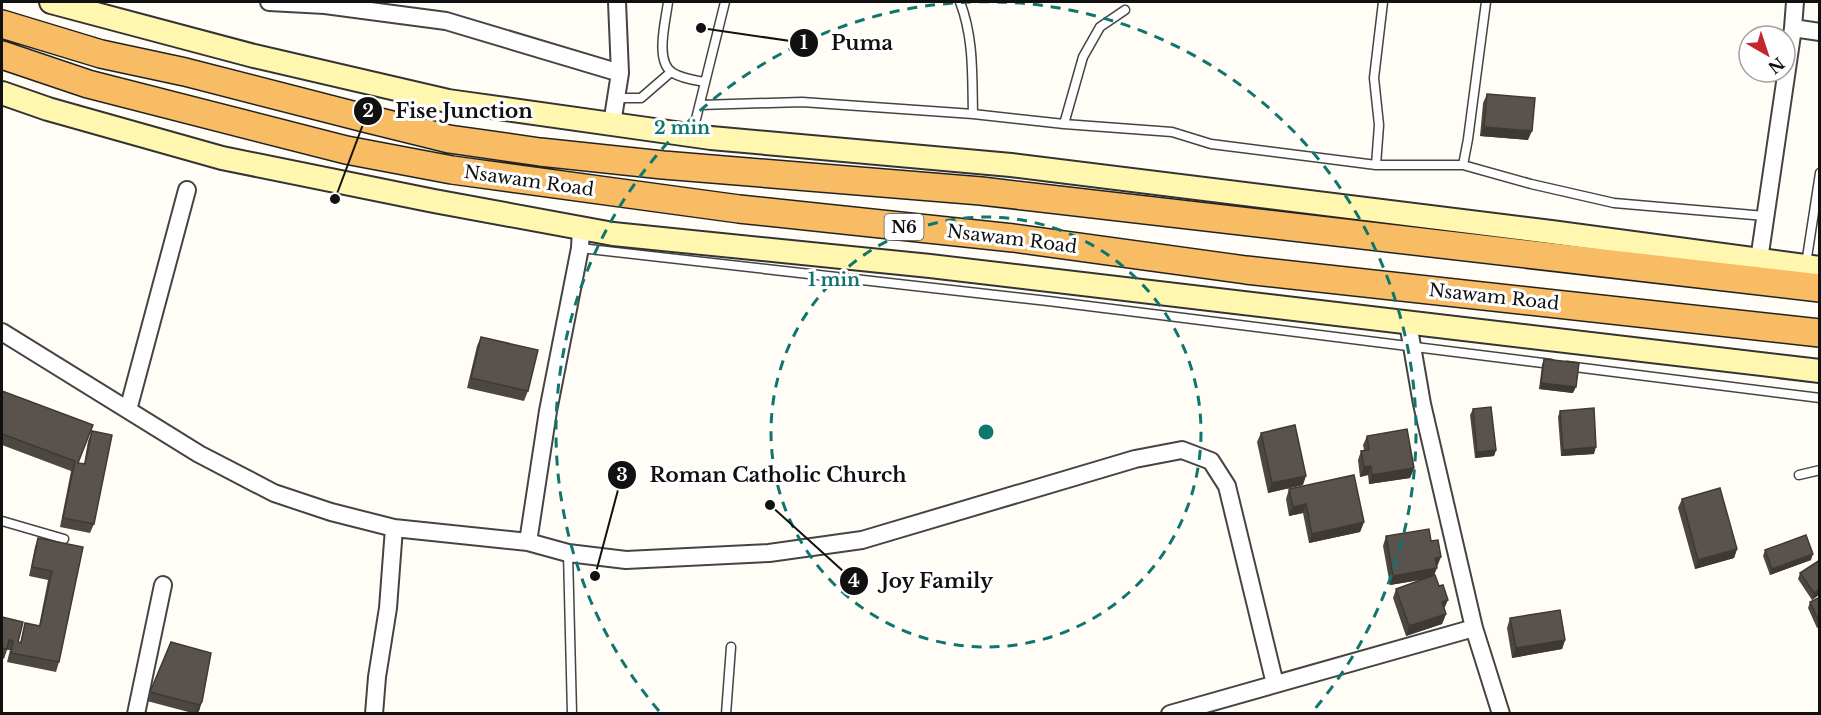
<svg xmlns="http://www.w3.org/2000/svg" width="1821" height="715" font-family="'Libre Baskerville',serif">
  <rect width="100%" height="100%" fill="#fffdf5"/>
  <g fill="none" stroke-linecap="round" stroke-linejoin="round">
    <defs>
      <path id="service" d="M668,2c-2,18 -14,60 5,71 10,6 21,7 32,9
        M960,2c14,36 12,74 13,112
        M616,98h25l30,-26
        M700,105l102,-3 171,12 91,10 108,8 39,12 165,21h87l68,19 83,19 151,13
        M1064,124l19,-67 17,-30 25,-17
        M692,135l33,-133
        M1376,165l3,-40 -5,-47 9,-76
        M1463,165l5,-26 18,-137
        M580,248l468,53 503,63
        M1806,264l14,-91
        M1567,366l253,32
        M1799,475l21,-5
        M2,521l62,18
        M568,553l4,161
        M726,714l5,-67"/>
      <path id="minor" d="M269,2l56,3 121,16 174,52
        M1793,28l27,4
        M612,124l8,-51 -3,-71
        M1759,260l34,-232 2,-26
        M1408,323l14,81 52,224 27,86
        M2,332l197,122 75,39 57,19 63,16 134,14 40,11 58,7 143,-7 93,-13 273,-81 47,-9 29,11 16,25 48,198
        M128,410l59,-220
        M528,542l20,-131 32,-163 1,-20
        M136,714l27,-129
        M374,714l3,-37 11,-69 6,-80
        M1170,714l304,-86"/>
      <path id="secondary" d="M51,2l203,54 194,45 263,37 300,27 540,67 269,36
        M2,93l46,16 174,49 212,43 179,33 317,32 890,105"/>
      <path id="trunk" d="M2,24l99,30 84,18 183,47 81,20 91,13 123,13 318,26 839,97
        M2,55l86,29 258,66 106,20 287,39 274,29 233,32 574,63"/>
    </defs>
    <use href="#service" stroke="#444" stroke-width="11"/>
    <use href="#minor" stroke="#444" stroke-width="20"/>
    <use href="#secondary" stroke="#333" stroke-width="26"/>
    <use href="#trunk" stroke="#222" stroke-width="30"/>
    <use href="#service" stroke="#fff" stroke-width="8"/>
    <use href="#minor" stroke="#fff" stroke-width="16"/>
    <use href="#secondary" stroke="#fff6b0" stroke-width="22"/>
    <use href="#trunk" stroke="#f7bc64" stroke-width="27"/>
  </g>
  <path fill="#4d4742" d="M1487,94l41,46 -48,-4 3,-33z
    M481,337l47,54 -4,10 -57,-13 10,-42z
    M1544,359l29,34 -34,-4 3,-24z
    M2,391l76,72 6,1 4,-23 4,-10 2,93 -4,9 -30,-6 11,-56 -69,-26z
    M1473,409l23,41 -2,6 -19,2 -5,-43z
    M1560,411l34,43 -33,2 -3,-39z
    M1261,433l42,52 -35,8 -11,-51z
    M1367,436l47,32 -4,10 -41,6 -1,-9 -8,2 -2,-17 3,-9 3,-1 -1,-5z
    M1289,489l75,33 -4,10 -51,11 -6,-30 -14,3 -3,-17z
    M1682,499l55,50 -3,9 -39,11 -17,-61z
    M1386,536l45,5 6,26h-1l-2,9 12,38 -4,10 -36,12 -13,-38 3,-9 28,-10 -34,6 -7,-39z
    M38,538l45,9 -24,115 -3,10 -49,-10 3,-12h-3l-3,9 -2,-1v-41l16,25 2,1 5,-20 14,3 9,-46 -19,-4 6,-29z
    M1765,550l46,10 -41,15 -7,-19z
    M1820,560v34l-8,6 -14,-21 2,-6z
    M1820,597v30l-3,1 -9,-20 2,-6z
    M1510,618l55,22 -3,9 -50,9 -5,-30z
    M211,653l-12,58 -3,3 -49,-13 3,-9z"/>
  <path fill="#3f3936" d="M1484,127l48,4 -4,9 -48,-4z
    M1541,383l35,4 -3,6 -34,-4z
    M1596,447l-2,7 -33,2 2,-6z
    M1496,450l-2,6 -19,2 2,-6z
    M1371,466l-3,9 -8,2 4,-10z
    M1414,468l-4,10 -41,6 3,-9z
    M1306,476l-3,9 -35,8 4,-10z
    M1306,504l-3,9 -14,3 4,-9z
    M1364,522l-4,10 -51,11 3,-9z
    M1737,549l-3,9 -39,11 3,-9z
    M1813,554l-2,6 -41,15 2,-6z
    M1441,557l-4,10 -5,1 3,-10z
    M1437,568l-4,10 -43,7 3,-9z
    M1820,589v5l-8,6 2,-7z
    M1448,600l-4,9 -2,-7z
    M1446,614l-4,10 -36,12 3,-10z
    M1565,640l-3,9 -50,9 4,-10z
    M202,702l-3,9 -4,3 4,-9z"/>
  <path fill="#5a524d" stroke="#3f3936" stroke-width="1.5" d="M1487,94l48,4 -3,33 -48,-4z
    M481,337l57,13 -10,41 -57,-13z
    M1544,359l35,4 -3,24 -35,-4z
    M2,391l91,34 -15,38 7,1 7,-33 20,4 -18,89 -31,-6 12,-57 -73,-27z
    M1491,407l5,43 -19,2 -4,-43z
    M1594,408l2,39 -33,3 -3,-39z
    M1295,425l11,51 -34,7 -11,-50z
    M1407,429l7,39 -42,7 -1,-9 -7,1 -3,-16 8,-1 -2,-14z
    M1354,475l10,47 -52,12 -6,-30 -13,3 -4,-18z
    M1720,488l17,61 -39,11 -16,-61z
    M1429,529l2,12 7,-1 3,17 -6,1 2,10 -44,8 -7,-40z
    M1806,535l7,19 -41,15 -7,-19z
    M38,538l45,9 -24,115 -48,-9 2,-12 -4,-1 -2,9 -5,-1v-31l21,5 -5,20 3,1 4,-20 15,3 12,-55 -20,-4z
    M1820,560v29l-6,4 -14,-20z
    M1435,575l4,11 4,-1 5,15 -6,2 4,12 -37,12 -13,-37z
    M1820,597v25h-1l-9,-20z
    M1560,610l5,30 -49,8 -6,-30z
    M171,642l40,11 -9,49 -3,3 -49,-13z"/>
  <g fill="none" stroke="#0f766e" stroke-width="3" stroke-dasharray="10 8">
    <circle cx="986" cy="432" r="215"/>
    <path d="M659 711A430 430 0 1 1 1313 711"/>
  </g>
  <g text-anchor="middle" stroke-width="6" stroke-linejoin="round" paint-order="stroke">
    <rect fill="#fff" stroke="#585858" stroke-width="1.5" x="884.5" y="214" width="39" height="26" rx="4.5"/>
    <g font-size="16" font-weight="bold" fill="#111">
      <text x="904" y="233">N6</text>
    </g>
    <g font-size="18" fill="#111" stroke="#fff">
      <text transform="translate(529 181) rotate(8)" y="6">Nsawam Road</text>
      <text transform="translate(1012 239) rotate(7)" y="6">Nsawam Road</text>
      <text transform="translate(1494 297) rotate(6)" y="6">Nsawam Road</text>
    </g>
  </g>
  <circle cx="986" cy="432" r="9" fill="#0f766e" stroke="#fff" stroke-width="3"/>
  <g font-size="18" text-anchor="middle" font-weight="bold" fill="#0f766e" stroke="#fff" stroke-width="6" stroke-linejoin="round" paint-order="stroke">
    <text x="682" y="134">2 min</text>
    <text x="834" y="286">1 min</text>
  </g>
  <path fill="none" stroke="#111" stroke-width="2" d="M701 28L804 43M335 199L368 111M595 576L622 475M770 505L854 581"/>
  <g fill="#111" stroke="#fff" stroke-width="2">
    <circle cx="701" cy="28" r="6"/>
    <circle cx="335" cy="199" r="6"/>
    <circle cx="595" cy="576" r="6"/>
    <circle cx="770" cy="505" r="6"/>
    <circle cx="804" cy="43" r="15"/>
    <circle cx="368" cy="111" r="15"/>
    <circle cx="622" cy="475" r="15"/>
    <circle cx="854" cy="581" r="15"/>
  </g>
  <g font-size="18" text-anchor="middle" font-weight="bold" fill="#fff">
    <text x="804" y="49">1</text>
    <text x="368" y="117">2</text>
    <text x="622" y="481">3</text>
    <text x="854" y="587">4</text>
  </g>
  <g font-size="20" text-anchor="middle" font-weight="bold" fill="#111" stroke="#fff" stroke-width="6" stroke-linejoin="round" paint-order="stroke">
    <text x="862" y="50">Puma</text>
    <text x="464" y="118">Fise Junction</text>
    <text x="778" y="482">Roman Catholic Church</text>
    <text x="937" y="588">Joy Family</text>
  </g>
  <rect width="1821" height="715" fill="none" stroke="#111111" stroke-width="6"/>
  <g transform="translate(1767 54) rotate(141)"><circle r="28" fill="#ffffff" stroke="#a0a0a0" stroke-width="1.5"/>
  <path d="M0-4.5L10 22L0 15L-10 22Z" fill="#c4262e"/>
  <text y="-9" font-size="16" font-weight="bold" text-anchor="middle" fill="#111111">N</text>
  </g>
</svg>
